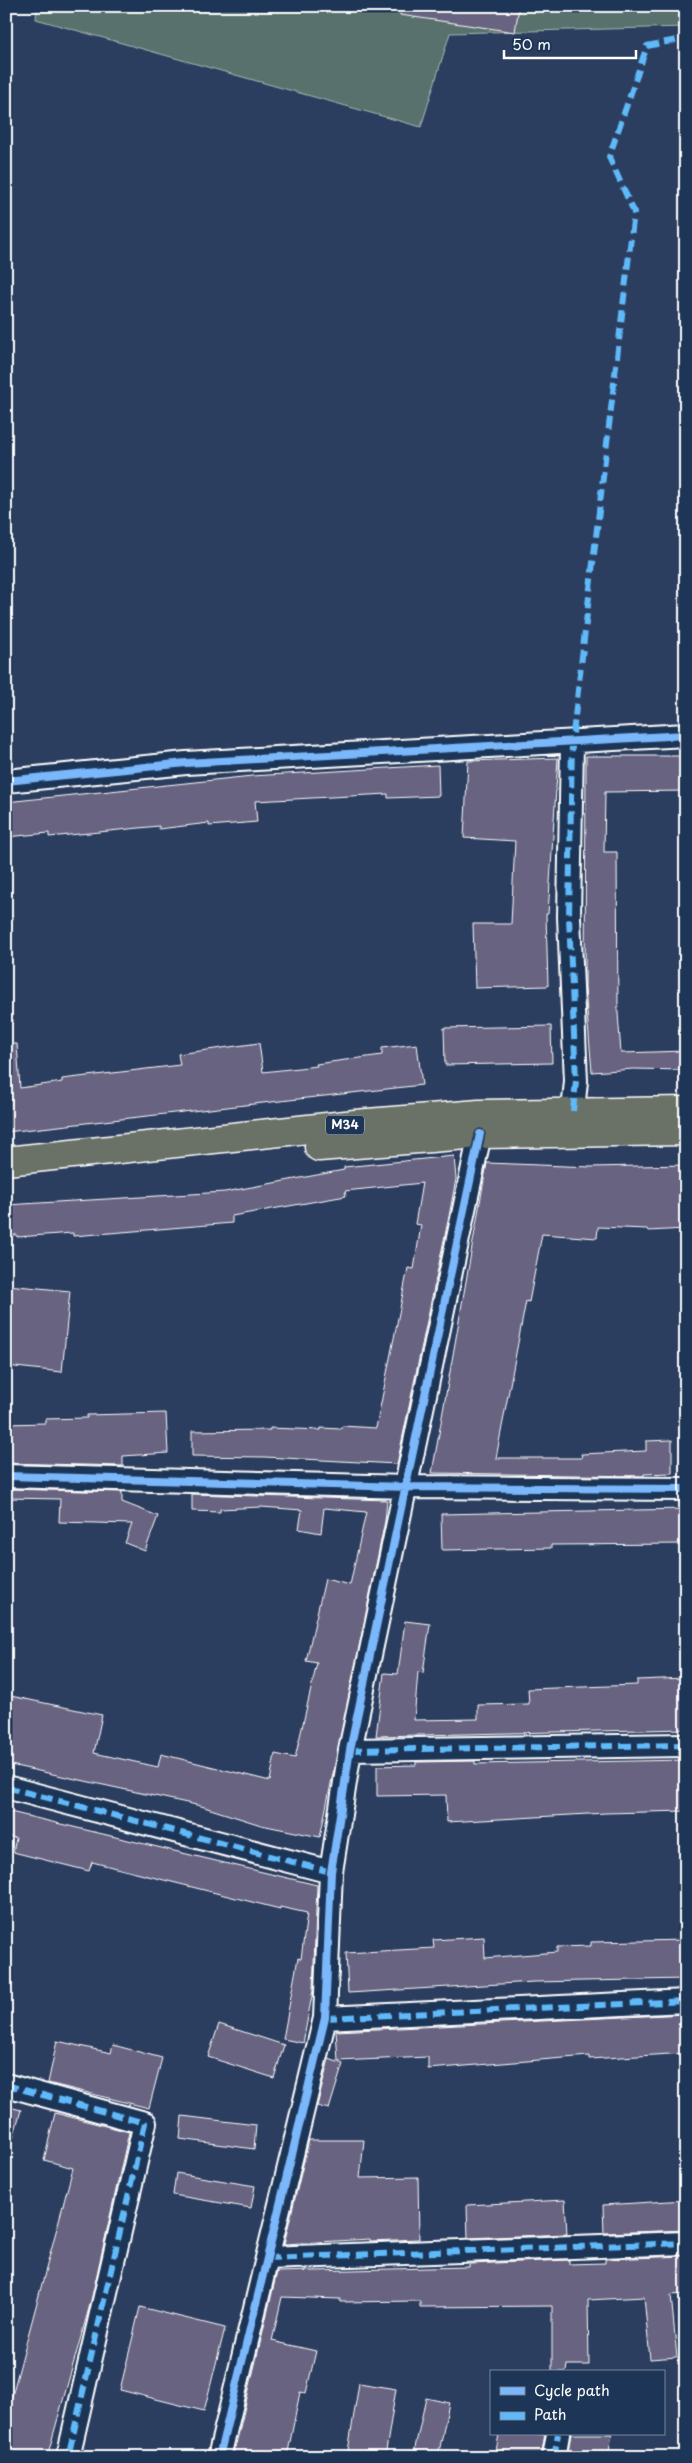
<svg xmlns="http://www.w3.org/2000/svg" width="692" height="2463" font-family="'Playpen Sans',sans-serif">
  <rect width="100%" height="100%" fill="#2c3e5f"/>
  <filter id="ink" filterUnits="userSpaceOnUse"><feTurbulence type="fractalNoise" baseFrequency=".02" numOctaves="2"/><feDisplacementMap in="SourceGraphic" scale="10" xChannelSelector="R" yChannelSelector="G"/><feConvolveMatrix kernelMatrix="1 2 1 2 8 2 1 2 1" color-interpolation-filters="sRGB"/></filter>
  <g filter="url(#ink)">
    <path fill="#59716d" stroke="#acb8b6" d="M37,6h649v21l-236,6 -29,94 -385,-108z"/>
    <path fill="#686481" stroke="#fff" d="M401,6h118l-4,26 -115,-17z
      M586,756h100v35l-81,1 -1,60h13l1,161 3,40 65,-2v19l-53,-1 -41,3 -7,-84z
      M558,758l-10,156h-2l2,72 -73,2 -2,-64h38l4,-83 -51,-3 4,-77z
      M438,765l1,31 -51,2v-4l-133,7 2,21 -48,4v-3l-50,6v-3l-110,11v-4l-43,4v-35l246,-26z
      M551,1026l1,37 -107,2 -1,-37z
      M259,1043l4,29 54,-6 -1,-2 66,-9v-7l35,-4 5,41 -416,47v-88h11l3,44 42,-6v-3l118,-14 -2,-11z
      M454,1156l2,23 -7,37 -52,248 -132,-7 -73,-1v-25l78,-1v-2l51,2v-2l20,1 1,-3 34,2 32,-160 6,1 7,-44 -6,-1 7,-41 -77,8 1,5 -114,20v7l-159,13v-3l-56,4v-2h-11v-30l219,-13 119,-22v-3z
      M487,1163l104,4 95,-2v64l-38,2 -1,-2 -49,-2 -1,11 -55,-4 -13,68 -3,-1 -30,157h86l-1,-4 65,-3v-10l26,-1v33l-28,1v2l-212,-3z
      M7,1285l63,6 -8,81 -56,-6z
      M166,1413l2,40 -45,3v10l-117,-3v-39l39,-1v-4l42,-1v-3z
      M6,1489l116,3v10l36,14 -13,35 -20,-8 7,-19 -73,-2 1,-23 -54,-1z
      M192,1494l195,6 -2,21 -65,316 -59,-12 -60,-19 -195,-42v-69l96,20 -8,38 64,14 3,-13 109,27 5,-27 20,4 22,-95 -11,-2 19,-82 25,6 16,-73 -42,-4 -3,25 -22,-4 3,-19 -41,-3 -41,2v3l-28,-1z
      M686,1509v35l-135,1v3l-109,2 -1,-36z
      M405,1621l25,3 -7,49 -5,-1 -4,48 64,-1v-14l51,-1 -1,-15 109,-4v-5l49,-2v51l-310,7 8,-63 14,1z
      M686,1760v51l-80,2 -159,9 -1,-27 -69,1v-30l39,-1v-3l59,-1v3z
      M6,1811l311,74 -4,105 -10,53 -20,-4 15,-81 3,1 6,-46 -27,-6v2l-188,-47 -3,9 -76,-19 3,-14 -10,-2z
      M484,1937l1,21 72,-6v-5l34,-1v-4l95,-2v39l-152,3 -186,11 -2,-40 88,-5 -1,-8z
      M686,2014v39l-97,6v-3l-161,13v-12l-90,4 -2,-30z
      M219,2024l65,21 -10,33 -66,-21z
      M57,2041l54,12 2,-8 49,13 -13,50 -101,-25z
      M329,2059l14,5 -14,45 -12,-3z
      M6,2106l15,4 -11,39h-4z
      M55,2113l74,19 -38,169 -44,156h-41v-39l67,-250 -29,-8z
      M182,2116l74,9 -2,24 -74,-10z
      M309,2140h55l-4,38 58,-1 1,62 -49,2v-2l-86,5z
      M176,2173l79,13 -4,22 -78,-13z
      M565,2200l2,34 -99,4 -1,-33z
      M686,2200v30l-82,3 -1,-28z
      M686,2256v38l-15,1 6,62 -27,2 -6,-62 -56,3 1,65h-22l-1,7h-14v-66l-132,1v-6l-80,1v-3l-58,-2 -10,44 44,10 -10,42 -6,-1 -13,65h-54l44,-185 190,-5h2v-3l100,-4v4l36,-1v-4z
      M140,2307l85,21 -21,83 -84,-21z
      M359,2383l37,6 -11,68h-38z
      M426,2398l23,5 -11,54h-25z
      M499,2434h46l-4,23h-46z
      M571,2434h41l-4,23h-41z"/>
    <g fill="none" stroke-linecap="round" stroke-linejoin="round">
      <defs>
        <path id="minor" d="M572,742l-3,175 7,164 -3,30
          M6,781l180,-18 500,-28
          M6,1476l401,11 279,2
          M350,1750l336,-5
          M6,1787l325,85
          M325,2018l361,-17
          M6,2085l139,38 -77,334
          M267,2258l419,-15
          M219,2457l106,-439 6,-146 19,-122 130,-616
          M554,2457l4,-23"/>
        <path id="major" d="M319,1147l161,-13 206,-3
          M6,1161l349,-37 124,-10 207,-3"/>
      </defs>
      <use href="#minor" stroke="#fff" stroke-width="26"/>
      <use href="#major" stroke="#fff" stroke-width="31"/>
      <use href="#minor" stroke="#1d3557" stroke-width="22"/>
      <use href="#major" stroke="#6a7166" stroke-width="28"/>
      <path stroke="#60bafa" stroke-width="6" stroke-dasharray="12 6" stroke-linecap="butt" d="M573,1111l3,-30 -7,-164 3,-175 62,-530 -25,-55 38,-111 39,-8
        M350,1750l336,-5
        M6,1787l325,85
        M325,2018l361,-17
        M6,2085l139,38 -77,334
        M267,2258l419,-15
        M554,2457l4,-23"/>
      <defs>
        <path id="cycleway" d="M6,781l180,-18 500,-28
          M6,1476l401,11 279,2
          M219,2457l106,-439 6,-146 19,-122 130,-616"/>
      </defs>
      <use href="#cycleway" stroke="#1d3557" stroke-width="11"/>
      <use href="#cycleway" stroke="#7ab7fb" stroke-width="8"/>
    </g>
  </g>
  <g text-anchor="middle" stroke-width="4" stroke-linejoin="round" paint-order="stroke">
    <rect fill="#1d3557" stroke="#bbc2cd" stroke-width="1" x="326" y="1115.5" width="38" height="19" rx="4"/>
    <g font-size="12" font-weight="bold" fill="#fff">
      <text x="345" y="1129">M34</text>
    </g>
  </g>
  <rect width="692" height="2463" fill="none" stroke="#1d3557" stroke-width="25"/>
  <rect x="12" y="12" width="667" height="2438" fill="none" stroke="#fff" stroke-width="2" filter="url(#ink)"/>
  <rect x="490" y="2370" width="175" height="65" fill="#1d3557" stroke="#77869a"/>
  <rect x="500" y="2387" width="25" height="8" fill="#7ab7fb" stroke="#77869a"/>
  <text x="534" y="2396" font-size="15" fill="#ffffff">Cycle path</text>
  <rect x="500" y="2412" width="25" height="8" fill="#60bafa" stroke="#77869a"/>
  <text x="534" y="2420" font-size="15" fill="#ffffff">Path</text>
  <path d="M504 50v8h132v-8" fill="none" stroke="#ffffff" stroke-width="2.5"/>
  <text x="512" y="50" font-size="15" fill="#ffffff" stroke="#1d3557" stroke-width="4" paint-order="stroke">50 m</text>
</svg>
